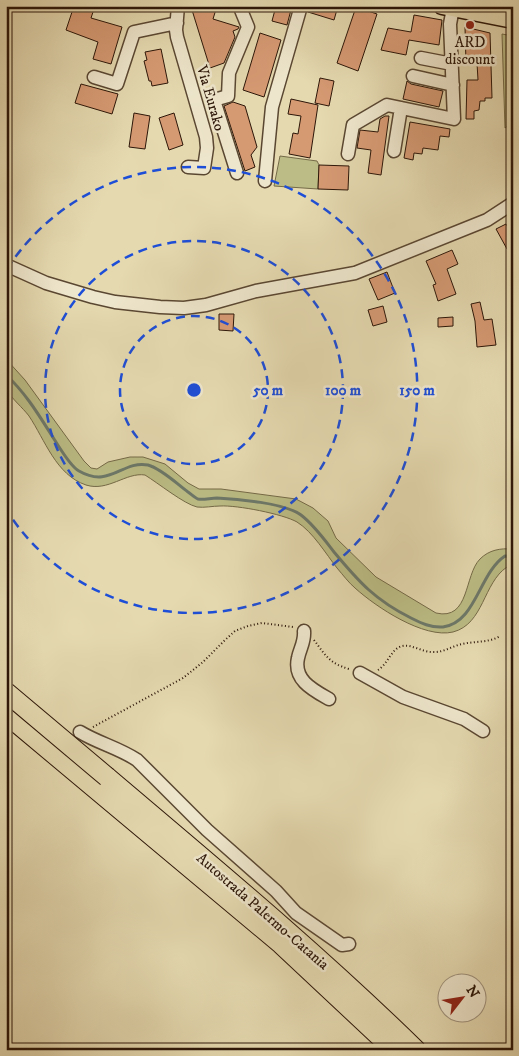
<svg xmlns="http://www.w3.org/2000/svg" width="519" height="1056" font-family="'IM FELL DW Pica',serif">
  <rect width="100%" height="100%" fill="#e5d9b0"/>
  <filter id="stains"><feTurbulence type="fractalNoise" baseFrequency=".004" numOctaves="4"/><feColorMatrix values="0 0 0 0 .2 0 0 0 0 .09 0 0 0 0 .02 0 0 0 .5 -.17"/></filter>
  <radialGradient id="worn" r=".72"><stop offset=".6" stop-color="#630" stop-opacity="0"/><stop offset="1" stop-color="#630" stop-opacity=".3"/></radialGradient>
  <path fill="#bcbd86" stroke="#746a47" d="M502,34l11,2v86l-8,6z
    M280,156l37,5 2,4 -1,24 -44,-3z
    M6,359l19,21 59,81 7,7 6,1 11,-7 22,-5h13l22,7 23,19 11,6h22l75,10 17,9 15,13 8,17 40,39 60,36c34,8 28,-38 44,-54 9,-9 20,-11 33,-10v19l-6,-1c-24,16 -23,57 -54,65 -29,7 -77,-25 -98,-44 -6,-5 -12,-13 -18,-20 -11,-14 -24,-36 -40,-46 -14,-8 -60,-17 -77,-16 -7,0 -16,2 -23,1 -13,-3 -39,-24 -52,-32 -19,-3 -37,17 -59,10 -30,-10 -41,-45 -57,-69 -6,-8 -18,-18 -22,-26 -3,-6 -1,-24 -1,-31z"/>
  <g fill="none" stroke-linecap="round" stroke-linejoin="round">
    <path stroke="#6c7869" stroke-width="3" d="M6,375c20,18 34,42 48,64 6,9 16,27 25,32 31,18 43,-11 69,-6 14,4 29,19 40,27 3,2 7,6 10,7 5,1 13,-1 19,-1 20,1 68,5 84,17 13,10 23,24 33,37 25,30 41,48 77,66 10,5 20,10 32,9 33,-4 36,-54 62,-71l8,1"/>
  </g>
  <path fill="#d69a73" stroke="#2c1608" d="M74,6h21l-4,12 31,9 -11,37 -18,-5 5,-17 -32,-12z
    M194,6h23l-4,13 26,8 -1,2 -5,2 2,6 -11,26 -14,5 -18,-58z
    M276,6h16l-5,19 -15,-4z
    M309,6h29l-4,14 -26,-8z
    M356,7l21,7 -19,57 -21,-8z
    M414,15l28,5 -3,25 -30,-5 -3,15 -25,-5 7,-22 23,4z
    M465,27l25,6 2,65h-7v3h-5l-1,9 -5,1v8h-8l1,-39h11l-1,-17h-11z
    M260,33l21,7 -17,57 -21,-7z
    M161,49l7,34 -16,3 -1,-5h-2l-5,-20 3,-1 -2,-8z
    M320,78l14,3 -5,25 -14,-3z
    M407,81l4,3 32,7 -4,16 -36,-8z
    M81,84l37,10 -6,20 -37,-11z
    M291,99l27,6 -8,53 -21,-4 4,-21 5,1 3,-18 -13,-2z
    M233,102l12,4 12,41 -6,8 4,12 -10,4 -21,-65z
    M134,113l16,3 -5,33 -16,-2z
    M174,113l9,32 -14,5 -10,-32z
    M385,116h4l-8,59 -13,-2 3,-23 -14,-2 3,-18 18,2 2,-13z
    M410,122l40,7 -1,8 -9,-1 -2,14 -15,-2 -1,6 -8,-1 -1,7 -9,-2z
    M319,165l30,1 -1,24 -30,-1z
    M506,224l7,12v10l-6,3 -11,-20z
    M452,250l6,14 -11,5 9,25 -18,7 -5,-16 3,-1 -10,-23z
    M387,272l8,21 -17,7 -9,-21z
    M480,302l4,18 8,-1 4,26 -19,2 -2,-26 -4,-17z
    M383,306l4,16 -14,4 -5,-16z
    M219,314h15l-1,17 -14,-1z
    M453,317v9l-15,1v-9z"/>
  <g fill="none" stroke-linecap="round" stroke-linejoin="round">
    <defs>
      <path id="minor" d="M178,6l-2,24 1,7 29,100 1,11 -3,20 -16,-1
        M421,58l31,6
        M413,76l40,9
        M94,77l23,7 17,-52 43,-9
        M394,151l7,-43
        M348,154l5,-29 34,-20 67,14 -4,-95 3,-16
        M237,173l-23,-73 14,-4 1,-23 19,-46 -7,-17 1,-4
        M265,181l7,-74 29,-101
        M6,265l40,18 47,14 22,5 45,5 24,1 22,-3 50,-14 99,-18 132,-53 26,-17
        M304,631c1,11 -4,17 -6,27 -5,22 15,32 31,41
        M360,673l43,24 61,22 19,12
        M80,732c18,11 39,16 57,28l70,70 69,61 20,22 46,32 7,-1"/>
      <path id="major" d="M442,6l71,14"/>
      <path id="highway" d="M6,714l275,230 113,106
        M107,777c105,89 210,176 309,273"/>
    </defs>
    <use href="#minor" stroke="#5a4732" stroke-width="15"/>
    <use href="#major" stroke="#2c1608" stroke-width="19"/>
    <use href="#highway" stroke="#2c1608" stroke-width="21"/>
    <path stroke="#2c1608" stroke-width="2" stroke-dasharray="1 2.5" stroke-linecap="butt" d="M314,640c12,16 15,23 35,29
      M378,670c10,-6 13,-21 24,-24 10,-2 20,6 30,6 11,1 20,-6 30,-8 13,-3 27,-1 38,-8
      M93,727l90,-49 20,-16 22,-22 10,-9 13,-5 14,-3 31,4"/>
    <use href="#minor" stroke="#eee6cc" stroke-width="12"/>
    <use href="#major" stroke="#e5d9b0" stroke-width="16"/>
    <use href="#highway" stroke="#e5d9b0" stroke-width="19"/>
    <defs>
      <path id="highway-bridge" d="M6,692l101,85"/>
    </defs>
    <use href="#highway-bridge" stroke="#2c1608" stroke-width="21" stroke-linecap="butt"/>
    <use href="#highway-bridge" stroke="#e5d9b0" stroke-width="19"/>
  </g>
  <g fill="none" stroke="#1d4ed8" stroke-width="2.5" stroke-dasharray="9 6">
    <circle cx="194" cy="390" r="74"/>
    <circle cx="194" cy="390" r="149"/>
    <path d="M7 269A223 223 0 1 1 7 511"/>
  </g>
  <circle fill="#8f2418" stroke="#eee6cc" stroke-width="2" cx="470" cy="25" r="5"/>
  <g text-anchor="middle" stroke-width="5" stroke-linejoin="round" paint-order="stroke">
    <g font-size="15" fill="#2c1608" stroke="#eee6cc">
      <text x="470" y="47">ARD<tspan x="470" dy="17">discount</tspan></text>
    </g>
    <g font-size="15" fill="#2c1608" stroke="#eee6cc">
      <text transform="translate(211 98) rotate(74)" y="5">Via Eurako</text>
      <text transform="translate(263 911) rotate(41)" y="5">Autostrada Palermo-Catania</text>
    </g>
  </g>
  <circle cx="194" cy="390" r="8" fill="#1d4ed8" stroke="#eee6cc" stroke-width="2.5"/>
  <g font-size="15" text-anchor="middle" font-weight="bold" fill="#1d4ed8" stroke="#eee6cc" stroke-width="5" stroke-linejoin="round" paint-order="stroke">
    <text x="268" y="395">50 m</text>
    <text x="343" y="395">100 m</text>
    <text x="417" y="395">150 m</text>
  </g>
  <rect width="519" height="1056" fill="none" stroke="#e5d9b0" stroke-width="25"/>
  <rect x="8" y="8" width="504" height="1041" fill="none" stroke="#2c1608" stroke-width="2.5"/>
  <rect x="12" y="12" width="494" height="1031" fill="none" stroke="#2c1608"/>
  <g transform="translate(462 998) rotate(59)"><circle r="24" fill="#eee6cc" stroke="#a0937e"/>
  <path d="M0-4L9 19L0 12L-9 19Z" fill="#8f2418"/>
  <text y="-8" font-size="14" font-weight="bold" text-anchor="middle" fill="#2c1608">N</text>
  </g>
  <rect width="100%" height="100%" filter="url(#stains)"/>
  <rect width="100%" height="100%" fill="url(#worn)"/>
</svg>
